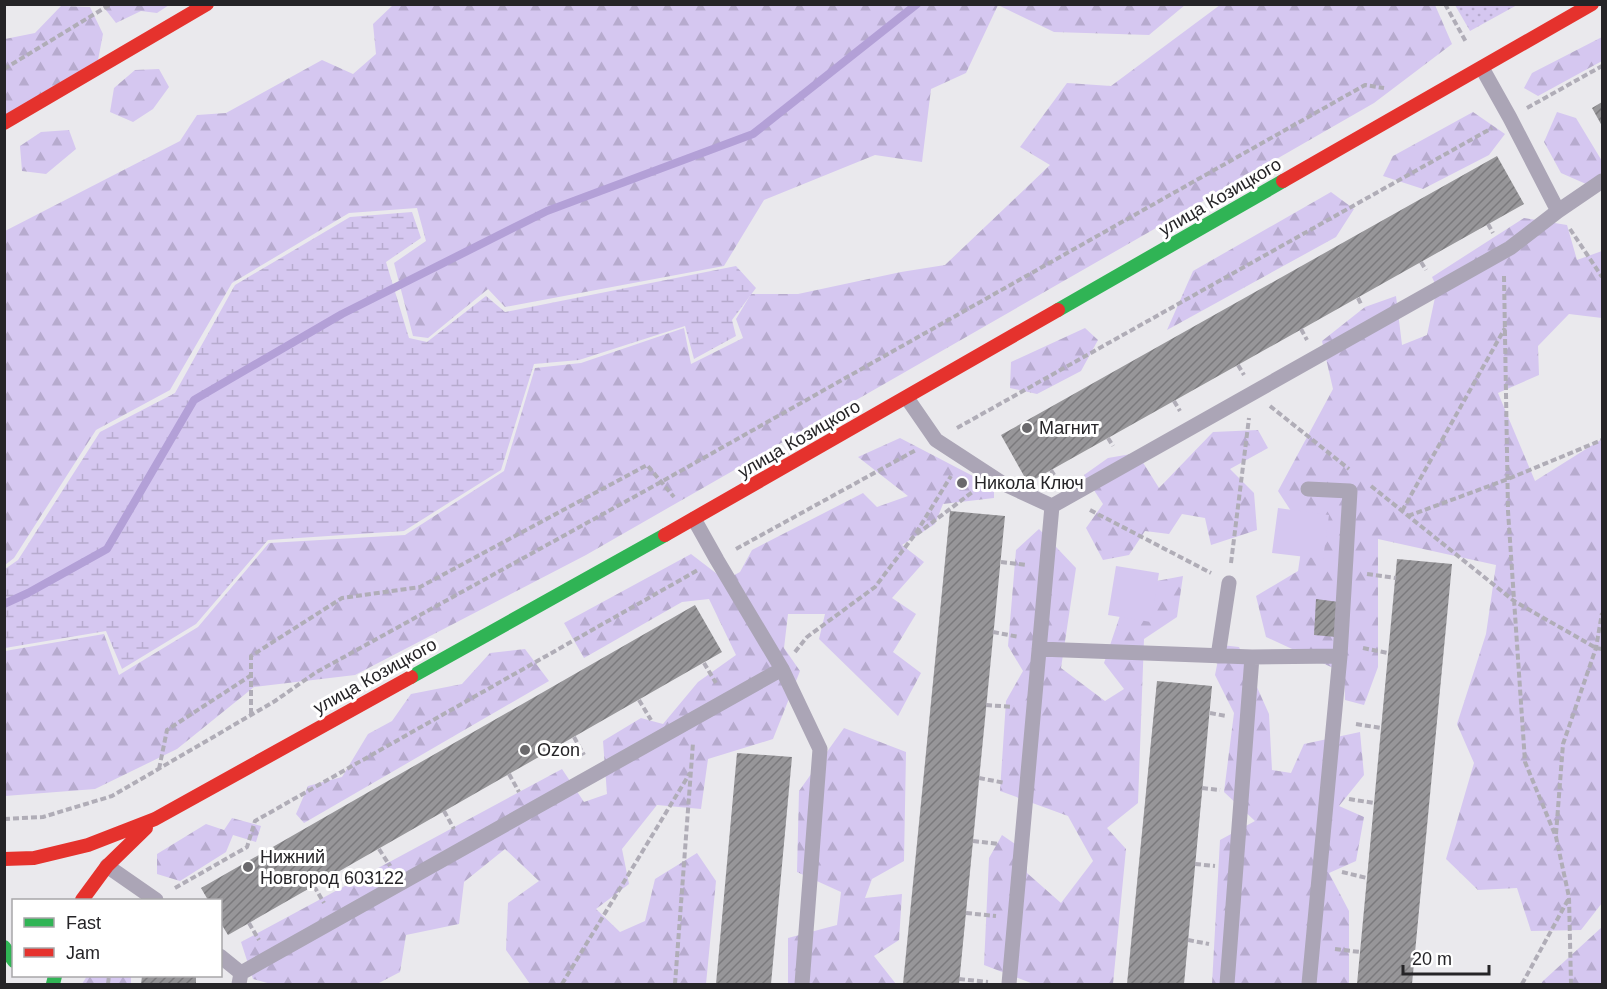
<svg xmlns="http://www.w3.org/2000/svg" width="1607" height="989" font-family="Arial,sans-serif">
  <defs>
    <pattern id="grass-dots" width="8" height="8" patternUnits="userSpaceOnUse" patternTransform="scale(1.5)"><rect width="8" height="8" fill="#d5c7f0"/><path d="M2 2h.1M6 6h.1" fill="none" stroke="#b7abce" stroke-width="1.8" stroke-linecap="round"/></pattern>
    <pattern id="forest-firs" width="22" height="20" patternUnits="userSpaceOnUse" patternTransform="scale(1.5)"><rect width="22" height="20" fill="#d5c7f0"/><path d="M5 1l3.5 6h-7zM16 11l3.5 6h-7z" fill="#b7abce"/></pattern>
    <pattern id="wetland-marsh" width="20" height="14" patternUnits="userSpaceOnUse" patternTransform="scale(1.5)"><rect width="20" height="14" fill="#d5c7f0"/><path d="M1 5h8M5 5V1M11 12h8M15 12V8" fill="none" stroke="#b7abce"/></pattern>
    <pattern id="building-hatch" width="6" height="6" patternUnits="userSpaceOnUse" patternTransform="scale(1.5)"><rect width="6" height="6" fill="#979699"/><path d="M-1 1l2-2M0 6l6-6M5 7l2-2" fill="none" stroke="#7b7a7d"/></pattern>
  </defs>
  <rect width="100%" height="100%" fill="#eae9ed"/>
  <path fill="url(#grass-dots)" d="M1455,5h62l-47,26z"/>
  <path fill="url(#forest-firs)" d="M102,5h67l-12,8 -16,-2 -25,12z
    M393,5v-1l792,1 -36,30 -95,-3 -56,-27 -32,68 -35,16 -9,73 -47,-7 -111,45 -40,66 -219,41 -17,-18 -60,49 -15,-2 -19,-73 32,-22 -9,-33 -68,5 -117,70 -62,107 -74,40 -82,128 -9,7v-334l175,-90 17,-26 29,-2 96,-53 31,14 23,-20 -3,-30z
    M1220,5h215l17,39 -78,59 -788,452 -231,120 -101,12 -77,62 -82,40 -90,7v-145l99,-17 15,41 79,-48 71,-84 136,-8 99,-64 31,-103 46,-5 103,-35 7,36 52,-26 -7,-19 15,-25h47l103,-22 44,-7 105,-100 -30,-18 47,-64 44,3z
    M61,6l29,1 13,27 -5,26 -93,55v-76l30,-6z
    M1602,37v24l-64,35 -14,-8 8,-15z
    M159,69l10,18 -16,22 -20,13 -23,-10 4,-24 21,-18z
    M1473,112l32,22 -16,21 -66,34 -40,-13 10,-20z
    M1557,112l19,6 26,43v30l-41,-18 -17,-31z
    M69,130l7,19 -30,25 -24,-3 -2,-25 21,-14z
    M1331,192l23,17 -18,28 -169,93 26,-59z
    M1524,218l43,7 10,35 25,-9v67l-33,-4 -31,32 1,29 -41,18 37,88 67,-42v464l-21,27 -50,1 -14,-43 -39,2 -32,-31 28,-96 -17,-39 29,-90 10,-69 -118,-26v128l-14,38 -19,-5 -1,-27 -78,-36 -10,-41 42,-25 6,-40 -26,-40 55,-102 -11,-48 43,-34 31,-11 6,49 25,-10 10,-47 -5,-11z
    M1085,328l13,12 -17,31 -44,23 -27,-6 1,-26z
    M1258,430l10,18 -38,21 24,24 3,37 -46,15 -6,-27 -23,-4 -13,20 -24,-3 -16,24 -26,5 -17,-32 17,-24 -19,-29 24,-17 29,-5 22,35 54,-56z
    M900,438l94,49v11l-51,6 -8,20 -33,21 22,17 -32,36 24,16 -23,38 28,21 -23,43 -79,-77 6,-25h-37l-4,34 16,23 -27,68 -65,20 -7,50 -44,-4 -35,44 7,35 -33,25 24,23 25,-11 10,-42 42,-26 19,28 -10,103h-176l-24,-34 2,-47 31,-22 -34,-32 -41,33 -5,42 -53,11 -6,37 -23,12h-106l-18,-5 -12,-37 321,-173 22,33 23,-8 -4,-53 38,-23 22,6 35,-42 38,-27 -27,-56 -27,3 -98,56 -20,-35 127,-69 34,26 15,-8 12,-22 111,-57 14,14 31,-11 -50,-39z
    M1039,529l37,39 -15,100 44,33 19,-12 -20,-26 26,-77 53,-10 -6,41 -33,22 -6,164 -31,25 19,21 -13,135h-83l1,-1 -47,-18 5,-107 13,-23 25,17v21l34,30 32,-42 -25,-45 -68,-25 6,-90 17,-30 -15,-25 8,-96z
    M1221,645l18,2 30,67 3,56 19,3 13,-29 56,-12 4,43 -25,31 25,11 -8,44 -27,12 20,38v73h-137l8,-144 35,-19 -31,-29 10,-79 -19,-38z
    M525,649l24,32 -245,142 -8,-9 12,-28 34,-9 26,-43 24,-13 19,-27 51,-10 28,-31z
    M844,728l62,24 -2,109 -32,18 -7,19 37,-4 -3,46 -25,16 22,28h-108v-46l49,-13 4,-33 -44,-20 2,-81z
    M232,818l29,8 -5,16 -23,-7 -7,17 -46,29 -23,-7v-20l49,-30 18,6z
    M1602,927v57h-61l2,-3z
    M87,976h44v8h-49z"/>
  <path fill="url(#wetland-marsh)" d="M412,212l9,26 -35,24 23,76 18,4 59,-46 19,16 231,-46 20,22 -24,32 4,16 -42,23 -9,-33 -106,34 -45,4 -33,106 -97,61 -136,9 -72,84 -74,45 -16,-38 -101,17v-79l13,-9 82,-128 75,-39 60,-108 115,-68z"/>
  <path fill="#d5c7f0" d="M1278,508l51,7 -6,44 -51,-6z
    M1116,566l43,7 -8,49 -43,-7z"/>
  <g fill="none" stroke-linecap="round" stroke-linejoin="round">
    <path stroke="#b3a0d7" stroke-width="8" d="M4,604l24,-11 79,-44 87,-149 148,-86 205,-103 206,-77 164,-130"/>
  </g>
  <path fill="url(#building-hatch)" d="M1602,102v24l-10,-18z
    M1497,156l27,48 -496,279 -27,-48z
    M950,511l55,5 -32,325 -14,143h-56z
    M1397,559l55,5 -40,420h-55z
    M1316,599l23,3 -3,35 -22,-2z
    M695,605l27,47 -494,283 -8,-13v-22h-12l-7,-12z
    M1157,681l55,5 -28,298h-57z
    M737,753l55,4 -21,227h-55z
    M142,976h54v8h-55z"/>
  <g fill="none" stroke-linecap="round" stroke-linejoin="round">
    <path stroke="#b0adb7" stroke-width="4" stroke-dasharray="6 3" stroke-linecap="butt" d="M1445,4l21,38
      M4,69l107,-65
      M1527,108l75,-42
      M1488,224l5,9
      M1570,229l32,48
      M1421,262l5,8
      M1504,276l4,235 17,251 31,75 13,60 2,87
      M1358,298l4,8
      M1301,329l6,11
      M1238,365l6,10
      M1174,401l6,10
      M1270,406l79,63
      M957,428l535,-300
      M1108,438l5,8
      M1051,470l6,10
      M1371,486l143,115 82,47 6,1
      M1090,510l121,63
      M1402,511l103,-183
      M1408,516l100,-37 94,-39
      M916,533l35,-57
      M736,549l180,-99
      M1001,562l26,3
      M1231,563l18,-145
      M1367,574l29,4
      M993,632l26,5
      M1363,648l25,5
      M795,652l12,-15 68,-50 38,-50 62,-47
      M704,663l12,20
      M639,700l12,20
      M986,705l27,2
      M1210,713l16,3
      M251,714v-58l91,-58 78,-11 227,-122 27,32
      M1356,724l25,4
      M574,737l10,18
      M159,769l8,-39 83,-54
      M509,774l10,18
      M979,778l26,5
      M1202,788l18,2
      M1349,799l25,4
      M444,811l10,18
      M4,819l39,-2 69,-21 163,-95 40,-28 346,-191 704,-397 19,3
      M1556,834l7,-90 33,-96 6,-35
      M973,841l26,3
      M379,849l11,17
      M1195,864l20,2
      M1342,872l25,6
      M314,886l10,17
      M175,888l72,-41 8,-26 443,-251
      M966,913l30,3
      M249,923l10,17
      M1188,940l21,4
      M1335,949l25,3
      M959,979l29,3
      M108,984l1,-8
      M562,984l128,-211
      M675,984l18,-241
      M1522,984l47,-86"/>
    <path stroke="#aba5b6" stroke-width="15" d="M1558,211l44,-30
      M907,398l29,42 66,43 50,23 458,-258 48,-37 -48,-93 -28,-50
      M1308,489l42,2 -10,165 -31,328
      M1039,649l213,8
      M1218,656l11,-73
      M782,669l38,80 -18,235
      M107,866l49,34
      M220,956l21,17 -2,11
      M241,973l541,-304 -65,-109 -23,-41
      M1009,984l43,-478
      M1227,984l25,-327 88,-1"/>
    <path stroke="#30b455" stroke-width="14" d="M1058,310l225,-129
      M411,677l254,-142
      M4,947l10,14
      M53,984l2,-8"/>
    <path stroke="#e5322d" stroke-width="14" d="M4,123l203,-119
      M1283,181l309,-177
      M665,535l393,-225
      M4,859l30,-1 54,-13 67,-26 256,-142
      M82,900l25,-34 39,-38"/>
  </g>
  <g fill="#6a696c" stroke="#fff" stroke-width="2">
    <circle cx="1027" cy="428" r="6"/>
    <circle cx="962" cy="483" r="6"/>
    <circle cx="525" cy="750" r="6"/>
    <circle cx="248" cy="867" r="6"/>
  </g>
  <g text-anchor="middle" stroke-width="6" stroke-linejoin="round" paint-order="stroke">
    <g font-size="18" fill="#252427" stroke="#fff">
      <text transform="translate(1220 197) rotate(-30)" y="6">улица Козицкого</text>
      <text transform="translate(799 439) rotate(-30)" y="6">улица Козицкого</text>
      <text transform="translate(375 676) rotate(-29)" y="6">улица Козицкого</text>
    </g>
    <g font-size="18" fill="#252427" stroke="#fff" text-anchor="start">
      <text x="1039" y="434">Магнит</text>
      <text x="974" y="489">Никола Ключ</text>
      <text x="537" y="756">Ozon</text>
      <text x="260" y="863">Нижний<tspan x="260" dy="21">Новгород 603122</tspan></text>
    </g>
  </g>
  <rect width="1607" height="989" fill="none" stroke="#252427" stroke-width="12"/>
  <rect x="12" y="899" width="210" height="78" fill="#ffffff" stroke="#a8a7a9" stroke-width="1.5"/>
  <rect x="24" y="918" width="30" height="9" fill="#30b455" stroke="#a8a7a9" stroke-width="1.5"/>
  <text x="66" y="929" font-size="18" fill="#252427">Fast</text>
  <rect x="24" y="948" width="30" height="9" fill="#e5322d" stroke="#a8a7a9" stroke-width="1.5"/>
  <text x="66" y="959" font-size="18" fill="#252427">Jam</text>
  <path d="M1403 965v9h86v-9" fill="none" stroke="#252427" stroke-width="3"/>
  <text x="1412" y="965" font-size="18" fill="#252427" stroke="#ffffff" stroke-width="4.5" paint-order="stroke">20 m</text>
</svg>
